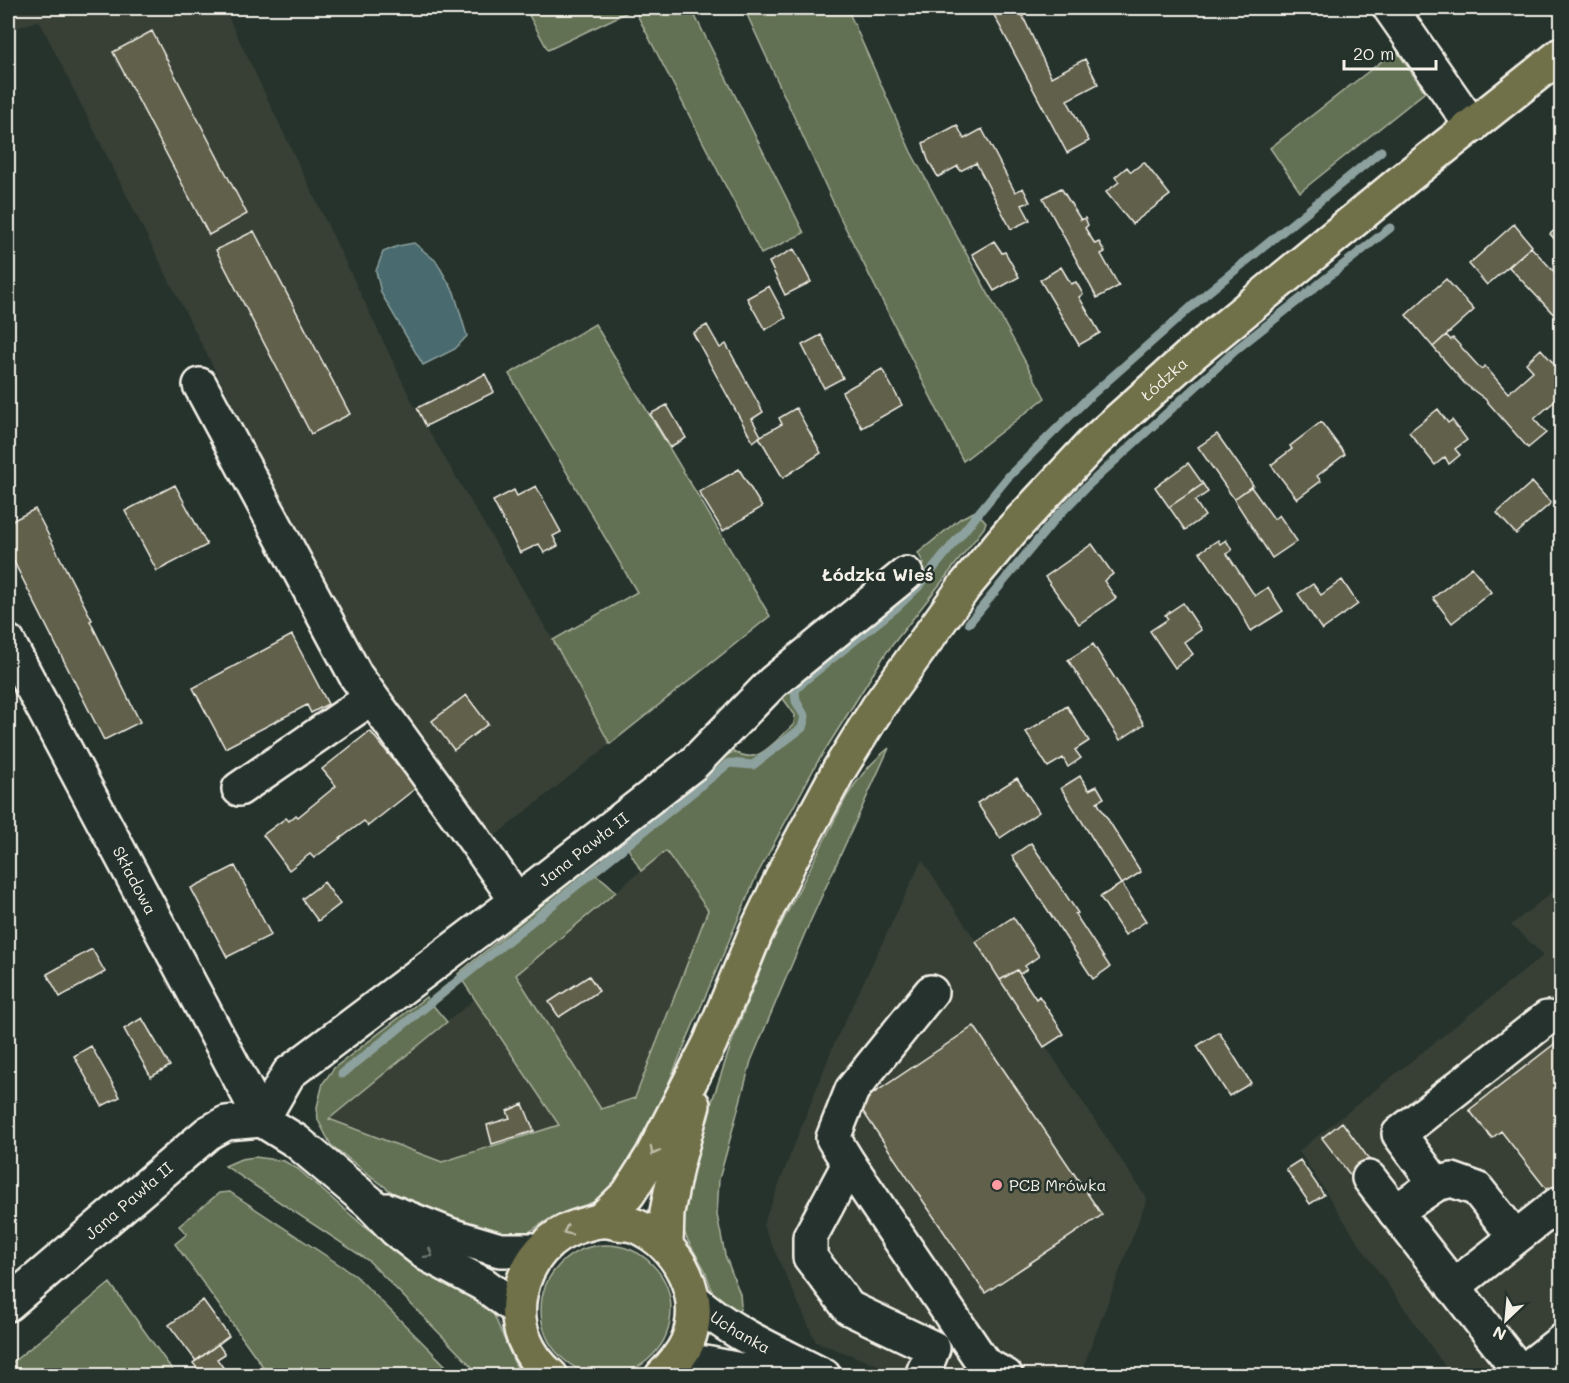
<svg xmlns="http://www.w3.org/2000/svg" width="1569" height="1383" font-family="Mali,sans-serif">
  <rect width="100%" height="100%" fill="#26332d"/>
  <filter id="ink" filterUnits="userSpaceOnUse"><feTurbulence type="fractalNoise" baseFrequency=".0167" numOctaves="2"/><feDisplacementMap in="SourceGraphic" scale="12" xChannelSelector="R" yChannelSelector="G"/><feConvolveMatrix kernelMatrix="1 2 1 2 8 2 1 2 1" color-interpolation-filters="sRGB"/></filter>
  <g filter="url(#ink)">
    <path fill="#384136" d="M8,8h216l191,400 138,232 57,104 -119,95 -123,-170 -196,-383 -133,-266 -31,11z
      M666,850l42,60 -72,188 -35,11 -85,-135z
      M922,860l225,339 -67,176h-175l-89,-33 -53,-117 71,-181z
      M1561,885v490h-110l-93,-133 -59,-91 245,-196 -33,-30z
      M475,999l85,126 -118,37 -114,-43z"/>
    <path fill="#627153" stroke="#abb19e" stroke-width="1.5" d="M525,8h166l113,225 -43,21 -127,-245 -86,41z
      M744,8h103l64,144 134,246 -82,63 -124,-246z
      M1396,50l29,42 -125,100 -30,-44z
      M595,324l175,292 -160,128 -57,-104 84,-48 -128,-218z
      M976,511l10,11 -2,6 -98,125 -69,110 -61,114 -115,271 -31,46 -14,7 -42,15 -28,18 -15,4 -83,-25 -35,-20 -62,-48 -13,-25 -1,-13 6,-24 11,-15 92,-71 21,25 -118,97 113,43 117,-37 -101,-151 124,-103c15,2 24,10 34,21l-100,83 85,134 34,-11 73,-188 -42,-59 -25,20 -15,-26v-9l97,-79 10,-5c7,3 16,6 24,3 11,-4 28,-22 37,-31l1,-9 -16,-22 139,-117 6,-12 -6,-11 43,-35z
      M889,748l-84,185 -54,128 -25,93 -7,25 -2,36 8,40 15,39 1,12 -5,15 -21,-21 -10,-30 -17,-29 -5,-12 -3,-16 9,-44 44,-130 37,-93 77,-150c12,-19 24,-34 42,-48z
      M255,1157l29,4 14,8 68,59 125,80 23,54 8,13h-42l-111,-114 -144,-95 16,-7z
      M230,1192l125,83 100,100h-186l-94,-131 12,-10 -8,-8 40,-33z
      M541 1310a65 65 0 1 1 130 0a65 65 0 1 1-130 0Z
      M110,1283l66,92h-164l-4,-9z"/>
    <path fill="#486b6e" stroke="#8da19f" stroke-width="1.5" d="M414,243l22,18 18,31 13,44 -12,13 -32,16 -42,-72 -5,-22 7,-19 15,-6z"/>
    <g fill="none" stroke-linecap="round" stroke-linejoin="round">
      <path stroke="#8da19f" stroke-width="9" d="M969,623l87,-105 29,-30 153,-140 152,-120
        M342,1074l387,-311 24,2 49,-37 3,-11 -9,-16 -1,-11 10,-10 92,-73 22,-21 89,-109 80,-79 119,-105 174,-142"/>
    </g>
    <path fill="#61614c" stroke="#f4f1e8" stroke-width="1.5" d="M1009,8h10l32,69 34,-18 13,25 -31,16 22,41 -22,12 -73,-138z
      M152,31l95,183 -38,21 -96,-183z
      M957,125l7,14 18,-10 33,63 8,-4 7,14 -8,3 8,15 -19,9 -35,-66 -16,8 -2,-5 -20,11 -10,-17 -5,-17z
      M1144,162l26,33 -38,29 -26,-32 13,-10 -4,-5 12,-10 4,5z
      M1061,188l20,32 4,-2 3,7 -3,3 10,16 4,-2 6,10 -4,2 18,32 -22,12 -54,-100z
      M1514,224l18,22 -45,39 -18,-21z
      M1562,224v23l-12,-13z
      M254,231l96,183 -39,20 -95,-184z
      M994,241l8,12 3,-1 14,25 -25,14 -22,-37z
      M1531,247l31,33v43l-53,-56z
      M794,249l17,33 -26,13 -16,-33z
      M1061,267l10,17 5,-2 7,12 -4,3 21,36 -21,12 -39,-65z
      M1446,279l28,31 -41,37 -27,-32z
      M769,286l17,32 -21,12 -18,-32z
      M707,325l13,23 6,-4 37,68 -11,7 9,17 -8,6 -60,-109z
      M821,335l22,43 -19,10 -22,-43z
      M1446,335l5,5 2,-2 28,31 4,-3 23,27 25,-22 -7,-8 15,-14 21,24v35l-7,-7 -21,18 12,14 -18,15 -43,-49 -20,-15 -32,-37z
      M882,369l20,36 -40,23 -20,-36z
      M485,374l9,18 -68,34 -9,-18z
      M667,405l19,33 -16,9 -20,-33z
      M796,408l25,45 -38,25 -24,-41 23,-13 -3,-6z
      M1438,409l10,14 4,-3 15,20 -12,9 5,6 -11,9 -4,-7 -10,8 -26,-33z
      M1321,422l24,32 -28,22 4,5 -24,18 -26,-34 21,-16 -2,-3z
      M1217,434l36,51 -19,14 -36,-52z
      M1188,463l15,21 -34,23 -14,-20z
      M739,469l23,38 -39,24 -24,-39z
      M1532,482l19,21 -35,31 -19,-21z
      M1203,484l5,8 -13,9 10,15 -20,14 -16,-23z
      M175,485l32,60 -50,26 -32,-60z
      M536,486l25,46 -8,4 5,10 -14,7 -5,-9 -19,9 -27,-52 21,-11 3,6z
      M1251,487l23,32 5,-4 18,26 -25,17 -38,-59z
      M35,509l57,111 -2,1 50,101 -36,18 -96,-190v-27z
      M1218,540l2,4 6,-4 6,10 -5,4 28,42 13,-9 15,24 -32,20 -13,-24 -38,-55z
      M1092,544l21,30 -9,7 12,17 -37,26 -34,-47z
      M1472,567l19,25 -39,31 -19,-25z
      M1342,580l16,24 -36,26 -24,-36 15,-10 8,11z
      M1183,603l18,27 -17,12 9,12 -18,14 -25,-37 18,-12 -3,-4z
      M292,635l36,69 -17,9 -4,-8 -82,43 -32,-60z
      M1093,644l51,80 -24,16 -52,-80z
      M466,695l22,29 -34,26 -22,-29z
      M1067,706l22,35 -14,9 6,8 -13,9 -5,-9 -15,9 -22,-35z
      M370,731l46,57 -48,38 -4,-5 -50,37 -4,-4 -21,16 -26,-35 23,-17 3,3 7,-6 2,2 38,-31 -14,-17z
      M1080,776l9,14 8,-4 7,12 -7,4 44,70 -19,12 24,37 -21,14 -25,-38 21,-13 -60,-96z
      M1017,778l22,34 -39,26 -23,-35z
      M1031,843l47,70 -3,1 35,53 -17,12 -81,-123z
      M235,866l36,69 -44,22 -36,-69z
      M324,882l16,22 -22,17 -16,-22z
      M1013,917l26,39 -14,10 2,3 -7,5 -3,-4 -17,10 -24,-38z
      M92,949l13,23 -45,25 -13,-23z
      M1017,970l19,29 3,-3 25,38 -20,13 -44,-67z
      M589,976l10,15 -40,26 -10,-15z
      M142,1018l28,48 -19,11 -27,-48z
      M974,1026l128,189 -117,78 -127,-189z
      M1219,1032l32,51 -22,13 -32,-50z
      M1562,1038v171l-61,-78 -9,7 -23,-28z
      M91,1046l29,51 -18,9 -28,-50z
      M523,1104l11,27 -42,13 -5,-19 23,-7 -3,-7z
      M1342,1122l32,44 -20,14 -32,-42z
      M1300,1160l24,35 -14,9 -24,-35z
      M203,1300l26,36 -33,25 -27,-36z
      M218,1344l7,10 -8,5 12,17h-26l-10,-13z"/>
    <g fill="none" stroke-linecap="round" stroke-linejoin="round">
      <defs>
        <g id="minor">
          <path d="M1390,8l82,118"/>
          <path d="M200,385l156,291 118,163 43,62"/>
          <path id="s1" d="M8,642l254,478"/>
          <path d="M239,789l132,-91"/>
          <path id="s2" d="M262,1120l27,-47 228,-172 176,-137 80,-82 133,-108"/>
          <path d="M849,1164l-16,-26 19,-48 79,-98"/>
          <path d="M1369,1178l154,198"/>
          <path d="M1436,1184l-37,-50 148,-116"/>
          <path d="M387,1210l63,25 50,15h39"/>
          <path d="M1395,1212l41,-28 16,-4 25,9 38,48"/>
          <path d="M1453,1287l105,-83"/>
          <path id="s3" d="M693,1299c40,36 85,53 131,77"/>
          <path id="s4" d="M8,1304l200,-171 18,-10 36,-3 34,21 73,61 27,28 32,25 55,29 34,25"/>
          <path d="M676,1361l29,2 65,13"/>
          <path d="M1521,1373l41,-32"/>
          <path d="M922,1376l11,-28 -84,-40 -39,-51v-20l39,-73 135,200 22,12"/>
        </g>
        <g id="major">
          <path id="s5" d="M600,1221l28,-27 24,-38 58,-113 46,-111 34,-71 49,-91 39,-63 87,-121 46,-55 84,-90 97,-87 211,-174 159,-126"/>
          <path d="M666,1244l1,-32 9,-45 17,-62"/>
          <path d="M551,1376c-24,-20 -37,-51 -31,-81 6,-34 29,-61 63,-70 5,-1 12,-4 17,-4 6,-1 13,1 18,2 6,1 13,1 18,3 44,19 70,72 51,117 -6,13 -15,23 -25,33"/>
        </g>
      </defs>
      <use href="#minor" stroke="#f4f1e8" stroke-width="38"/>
      <use href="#major" stroke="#f4f1e8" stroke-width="38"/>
      <use href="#minor" stroke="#26332d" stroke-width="33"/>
      <use href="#major" stroke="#70704a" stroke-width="33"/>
    </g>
    <defs><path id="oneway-chevron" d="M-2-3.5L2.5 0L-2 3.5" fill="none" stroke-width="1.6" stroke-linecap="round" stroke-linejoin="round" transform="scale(1.5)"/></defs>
    <g stroke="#bfbda9">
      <use href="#oneway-chevron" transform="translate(654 1151) rotate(118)"/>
      <use href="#oneway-chevron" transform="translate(567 1231) rotate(154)"/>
    </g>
    <use stroke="#6e766e" href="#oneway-chevron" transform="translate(429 1254) rotate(32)"/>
  </g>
  <circle fill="#ff9aa2" stroke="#26332d" stroke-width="2" cx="997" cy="1185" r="6"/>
  <g text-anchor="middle" stroke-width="5" stroke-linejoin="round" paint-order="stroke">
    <g font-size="16" fill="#f4f1e8" stroke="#26332d">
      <text dy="6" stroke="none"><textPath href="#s5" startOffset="1024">Łódzka</textPath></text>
      <text dy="6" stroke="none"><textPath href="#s2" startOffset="424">Jana Pawła II</textPath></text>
      <text dy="6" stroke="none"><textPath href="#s1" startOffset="270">Składowa</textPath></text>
      <text dy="6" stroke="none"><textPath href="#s4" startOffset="159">Jana Pawła II</textPath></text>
      <text dy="6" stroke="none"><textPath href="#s3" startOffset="58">Uchanka</textPath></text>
    </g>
    <g font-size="16" fill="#f4f1e8" stroke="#26332d" text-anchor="start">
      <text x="1009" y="1191">PCB Mrówka</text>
    </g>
    <g font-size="18" font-weight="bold" fill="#f4f1e8" stroke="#26332d">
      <text x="878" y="581">Łódzka Wieś</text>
    </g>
  </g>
  <rect width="1569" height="1383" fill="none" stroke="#26332d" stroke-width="30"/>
  <rect x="15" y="15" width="1539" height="1353" fill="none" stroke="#f4f1e8" stroke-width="2" filter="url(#ink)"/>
  <g transform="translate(1506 1320) rotate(206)" stroke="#26332d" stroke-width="4.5" paint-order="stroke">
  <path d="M0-4.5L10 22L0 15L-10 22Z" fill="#f4f1e8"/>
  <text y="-9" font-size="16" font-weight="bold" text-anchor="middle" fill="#f4f1e8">N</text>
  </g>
  <path d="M1344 60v9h92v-9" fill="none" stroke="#f4f1e8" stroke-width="3"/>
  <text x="1353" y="60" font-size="18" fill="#f4f1e8" stroke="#26332d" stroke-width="4.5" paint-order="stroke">20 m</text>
</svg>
